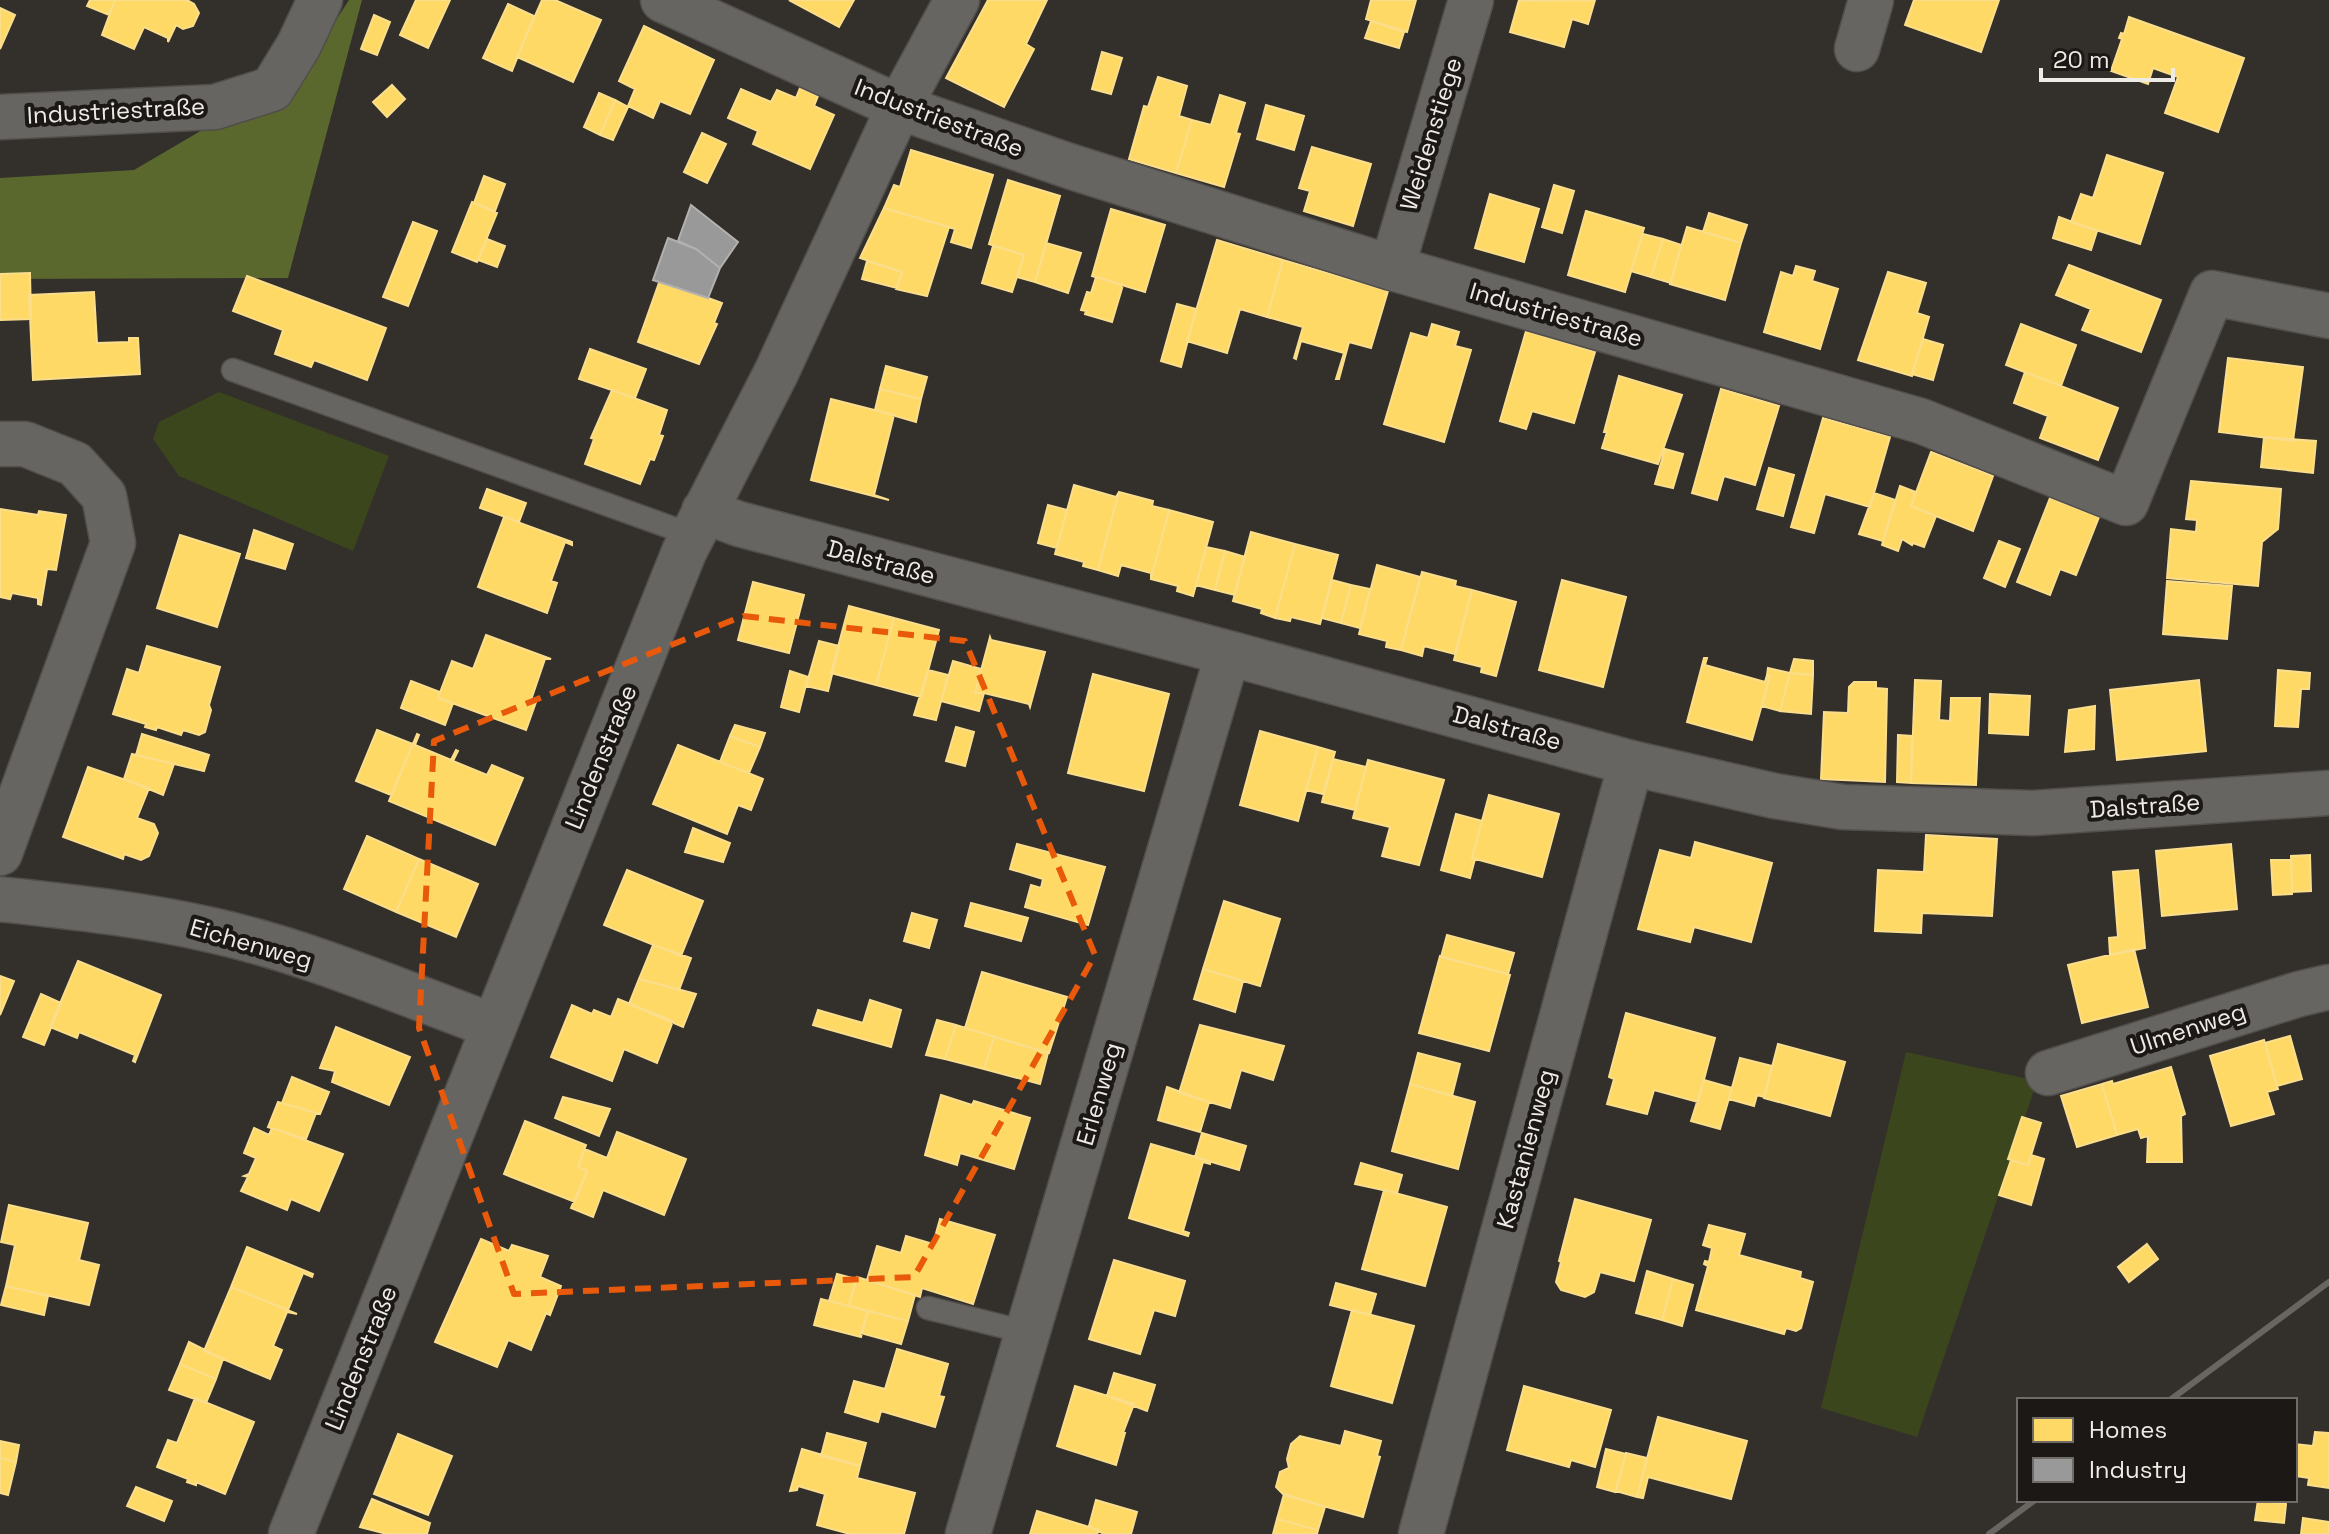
<svg xmlns="http://www.w3.org/2000/svg" width="2329" height="1534" font-family="'Space Grotesk',sans-serif">
  <rect width="100%" height="100%" fill="#33302c"/>
  <path fill="#3c461c" d="M219,392l170,64 -36,95 -174,-75 -26,-37 6,-17z
    M1906,1052l131,29 -120,356 -96,-29z"/>
  <path fill="#5a682d" d="M349,0h13l-74,278 -288,1v-101l134,-8 138,-81 44,-38z"/>
  <path fill="#ffd966" stroke="#fade8c" stroke-width="2" d="M90,0h25l-6,15 -22,-9z
    M115,0h72l7,4 5,9 -6,13 -10,3 -7,-4 -8,17v-4l-24,-11 -10,22 -32,-14z
    M416,0h34l-22,48 -28,-13z
    M542,0h13l46,20 -28,62 -56,-25z
    M789,0h65l-15,27z
    M988,0h59l-21,44 8,5 -30,58 -58,-29z
    M1371,0h45l-9,32 -41,-13z
    M1519,0l7,1 69,-1 -7,24 -16,-5 -8,28 -54,-15z
    M1914,0h85l-18,52 -76,-27z
    M508,4l26,12 -22,55 -29,-13z
    M0,8l15,7 -15,34z
    M374,15l16,7 -13,33 -16,-6z
    M2129,17l115,41 -26,74 -53,-19 13,-36 -25,-9 -5,16 -37,-13 11,-32 -3,-1 2,-5 3,1z
    M1371,21l33,11 -5,16 -34,-10z
    M644,26l70,34 -24,54 -30,-13 -7,17 -25,-12 7,-17 -16,-8z
    M1102,52l20,6 -11,36 -19,-5z
    M1158,77l29,9 -8,30 13,4 -16,53 -47,-14 15,-53 4,1z
    M392,85l13,14 -18,18 -14,-15z
    M800,88l18,8 -4,10 20,9 -24,54 -57,-25 5,-13 -30,-13 13,-29 30,13 6,-12 19,8z
    M599,93l16,7 -15,35 -16,-8z
    M1220,95l25,8 -9,30 4,1 -16,53 -48,-14 16,-53 19,5z
    M615,100l13,7 -15,33 -13,-5z
    M1266,105l38,11 -10,34 -37,-11z
    M702,133l24,11 -19,39 -23,-11z
    M1312,147l59,17 -18,62 -49,-15 6,-20 -11,-3z
    M911,150l82,25 -22,73 -20,-6 4,-13 -71,-21 10,-23 6,2z
    M2107,155l56,18 -23,71 -69,-22 10,-28 12,4z
    M484,176l21,8 -10,27 -21,-8z
    M1008,180l52,16 -25,86 -18,-5 7,-22 -35,-11z
    M1554,185l20,6 -12,42 -20,-6z
    M1490,194l49,15 -15,53 -49,-14z
    M472,202l25,11 -20,49 -25,-10z
    M884,208l65,19 -22,69 -31,-7 6,-17 -42,-14z
    M1111,209l54,16 -20,67 -53,-16z
    M1586,211l58,17 -19,64 -57,-17z
    M1709,213l38,12 -6,18 -38,-11z
    M2059,217l38,14 -6,19 -38,-12z
    M413,222l24,9 -29,75 -25,-9z
    M1687,227l54,16 -16,57 -55,-16z
    M1643,234l20,5 -12,38 -20,-6z
    M487,239l18,7 -8,21 -19,-7z
    M1663,239l18,6 -10,38 -20,-6z
    M1217,240l66,20 -16,57 -27,-8 -13,44 -40,-12z
    M1046,243l35,10 -13,40 -33,-11z
    M993,246l31,9 -12,37 -30,-9z
    M1283,260l105,31 -17,57 -22,-6 -10,37h-3l8,-26 -43,-12 -5,18 -2,-1 9,-31 -36,-10z
    M867,261l35,11 -5,16 -35,-9z
    M2069,265l92,35 -20,52 -59,-22 9,-21 -35,-14z
    M1796,266l19,5 -3,10 26,8 -18,60 -56,-17 17,-60 12,4z
    M1888,272l38,11 -9,30 12,4 -17,59 -54,-16z
    M30,273l1,46 -31,1v-46z
    M247,276l139,52 -19,52 -53,-20 -3,7 -36,-13 8,-24 -50,-19z
    M1096,277l27,8 -11,37 -27,-8 1,-3 -5,-1 6,-18 4,1z
    M660,280l62,23 -8,20 3,1 -18,40 -61,-22z
    M94,292l3,51 32,-1v-4h9l2,36 -107,6 -4,-85z
    M1177,304l19,5 -15,58 -20,-6z
    M1432,324l27,8 -4,14 16,4 -27,92 -60,-18 27,-91 17,5z
    M2021,324l55,21 -15,41 -55,-21z
    M1526,331l69,21 -21,71 -42,-12 -6,18 -26,-8z
    M1923,339l20,6 -10,35 -21,-6z
    M590,349l56,20 -11,29 -56,-19z
    M2228,358l75,9 -10,74 -74,-9z
    M886,366l41,11 -6,22 -41,-10z
    M2025,372l93,36 -20,52 -58,-22 8,-22 -34,-13z
    M1619,376l63,19 -24,69 -56,-16 5,-16h-3z
    M880,389l41,10 -5,23 -41,-12z
    M1721,389l58,17 -24,79 -31,-9 -7,24 -25,-7z
    M612,390l55,20 -8,25 4,1 -9,24 -4,-1 -10,25 -55,-20 9,-25 -3,-1z
    M831,399l63,16 -20,80 15,5 -78,-20z
    M1823,418l67,19 -20,70 -45,-13 -11,39 -23,-6z
    M2264,437l52,4 -3,32 -52,-6z
    M1665,449l18,5 -10,34 -18,-4z
    M1931,452l62,24 -20,55 -62,-25z
    M1769,468l25,7 -11,41 -26,-7z
    M2191,481l90,8 -3,40 -16,13 -4,44 -91,-8 4,-49 25,3 1,-12 -11,-1z
    M1074,485l42,12 3,-5 -21,78 -15,-4 1,-4 -29,-8z
    M1900,486l16,6 -5,14 25,10 -12,31 -11,-4 -1,2 -10,-6 -4,12 -16,-6z
    M487,489l39,14 -7,19 -39,-14z
    M1119,492l34,9 -1,5 17,4 -18,69v-6l-30,-8 -3,11 -20,-6z
    M1874,493l21,7 -12,41 -24,-7z
    M2050,498l49,19 -23,58 -16,-6 -10,26 -33,-13z
    M1048,505l19,5 -10,38 -19,-5z
    M0,509l38,6 1,-4 27,4 -10,55 -9,-1 -6,36 -3,-1v-6l-26,-5 -2,6 -10,-2z
    M1169,510l44,12 -20,74 -16,-5 1,-5 -27,-7z
    M504,517l68,25v3l-7,-3 -14,39 6,2 -10,30 -69,-26z
    M254,530l39,14 -8,25 -39,-11z
    M1251,532l44,12 -20,74 -14,-5 1,-4 -29,-8z
    M180,535l60,19 -23,73 -60,-19z
    M1999,541l21,8 -15,38 -21,-9z
    M1295,544l43,11 -18,69 -29,-7 -1,4 -15,-3z
    M1206,547l19,4 -10,39 -19,-5z
    M1225,551l20,6 -10,38 -20,-5z
    M1377,565l43,12 -19,73 -15,-3 1,-6 -28,-7z
    M1422,572l34,9 -1,5 17,4 -17,64 -31,-8 -2,10 -21,-6z
    M1332,580l19,5 -10,38 -19,-5z
    M1562,580l64,17 -23,90 -64,-17z
    M2167,581l65,5 -5,53 -64,-5z
    M753,582l51,13 -15,58 -51,-13z
    M1351,585l19,4 -10,39 -19,-5z
    M1472,590l44,12 -20,74 -15,-4 1,-5 -28,-7z
    M849,606l45,12 -18,67 -45,-12z
    M894,618l45,12 -18,67 -45,-12z
    M486,635l65,24h-6l-14,41 5,2 -10,28 -88,-32 14,-37 21,8z
    M990,637l1,3 54,12 -15,55 -1,-3 -45,-11h-9z
    M819,641l20,5 -11,45 -22,-5z
    M147,646l73,21 -11,38 2,5 -6,22 -6,3 -16,-5 -2,5 -24,-8 -1,3 -11,-3 1,-3 -33,-10 14,-45 12,4z
    M1704,658h3l-2,7 60,17 2,-7 3,1 -18,64 -65,-18z
    M1794,659l19,2v14l-23,-2z
    M953,661l28,8 -6,24h9l-5,18 -38,-10z
    M1768,668l22,5 -10,38 -18,-5 8,-30 -3,-1z
    M928,670l20,5 -12,45 -22,-5z
    M2278,670l32,3 -1,16h-8l-3,38 -23,-1z
    M790,671l18,6 -9,35 -18,-5z
    M1790,673l23,2 -2,39 -31,-3z
    M1093,674l76,20 -25,97 -76,-18z
    M1915,680l26,1 -2,39 11,1 1,-23h29l-4,87 -65,-2z
    M2199,680l7,71 -89,9 -7,-70z
    M411,681l29,11 -2,6 15,5 -8,22 -44,-17z
    M1854,682h22v6l11,1 -2,93 -64,-3 3,-67 24,1 1,-26z
    M1990,694l40,2 -2,39 -39,-2z
    M2095,706l-1,43 -29,3 4,-42z
    M735,725l30,8 -5,14 -30,-11z
    M956,727l18,5 -9,34 -19,-5z
    M377,730l36,14 -22,51 -35,-14z
    M1260,731l58,16 -20,74 -58,-16z
    M142,734l67,21 -5,16 -68,-16z
    M417,734l2,1 -4,10 36,15 5,-10 2,1 -5,10 34,14 5,-10 31,13 -28,67 -106,-44z
    M1898,735l14,1 -1,47 -14,-1z
    M730,736l30,11 -11,26 -29,-11z
    M678,745l85,34 -12,31 -13,-5 -11,29 -74,-30z
    M1318,747l17,5 -12,42 -17,-4z
    M132,754l42,10 -11,31 -39,-16z
    M1333,759l33,8 -11,43 -33,-8z
    M1368,760l76,20 -25,85 -37,-9 8,-29 -37,-9z
    M88,767l61,21 -12,30 17,6 4,9 -9,23 -8,4 -17,-6 -1,5 -60,-22z
    M1489,795l70,19 -17,63 -70,-19z
    M1456,814l26,7 -10,37 3,1 -5,19 -29,-8z
    M693,828l37,15 -7,19 -38,-10z
    M1926,835l71,4 -5,77 -70,-3 -1,20 -46,-2 3,-61 46,2z
    M367,836l52,23 -23,53 -52,-23z
    M1695,842l77,21 -21,79 -57,-15 -4,15 -52,-13 22,-79 31,8z
    M1017,844l88,23 -17,58 -63,-18 6,-22 10,3 2,-9 -33,-10z
    M2231,844l6,65 -75,7 -6,-65z
    M2310,855l1,36 -19,1 -1,-36z
    M419,859l59,25 -22,53 -60,-25z
    M2271,860h20l1,34 -19,1z
    M627,870l76,31 -22,55 -77,-31z
    M2138,870l7,78 -35,7 -1,-17 9,-1 -5,-65z
    M1224,901l56,18 -20,67 -57,-17z
    M971,903l57,15 -7,23 -56,-15z
    M912,913l25,7 -8,28 -25,-7z
    M1447,935l67,18 -6,21 -67,-17z
    M653,945l38,13 -12,32 -40,-11z
    M2134,949l14,58 -66,16 -14,-58z
    M1440,956l70,19 -21,76 -70,-18z
    M78,961l83,34 -26,67 -2,-1 2,-6 -56,-23 -2,6 -27,-11z
    M1203,969l40,12 -8,31 -41,-13z
    M982,972l85,25 -18,56 -84,-25z
    M0,976l14,5 -14,34z
    M639,979l57,15 -13,33 -54,-23z
    M41,994l20,9 -17,42 -21,-8z
    M618,999l55,22 -16,42 -33,-14 -12,32 -61,-24 21,-52 20,9 2,-4 17,7z
    M870,1000l31,10 -10,37 -78,-22 5,-15 45,13z
    M1626,1013l89,25 -17,64 -44,-12 -7,24 -40,-10 7,-25 -5,-2z
    M937,1020l19,5 -11,34 -19,-4z
    M956,1025l38,12 -10,32 -39,-10z
    M1200,1025l84,21 -11,34 -32,-10 -11,38 -51,-15z
    M336,1027l74,30 -21,48 -57,-23 3,-11 -15,-3z
    M2290,1036l12,43 -25,7 -12,-43z
    M994,1037l54,16 -8,31 -56,-15z
    M2264,1040l13,46 1,3 -11,3 7,22 -43,12 -21,-70z
    M1778,1044l67,18 -15,54 -66,-18z
    M1418,1053l42,11 -8,32 -42,-12z
    M1740,1058l32,8 -8,31 -7,-2 -3,11 -25,-7z
    M2171,1067l14,47 -4,2 1,46h-35l1,-26 -7,2 -3,-9 -21,6 -15,-51 10,-3 1,3z
    M292,1077l37,15 -9,22 -38,-11z
    M1704,1080l28,8 -12,41 -29,-8z
    M1410,1084l65,18 -17,67 -66,-18z
    M2102,1084l15,51 -40,12 -16,-51z
    M1167,1087l42,15 -9,30 -42,-12z
    M941,1095l31,10 2,-4 56,17 -16,51 -54,-16 -3,12 -32,-10z
    M563,1097l47,12 -11,27 -44,-18z
    M278,1102l38,11 -10,26 -38,-12z
    M2022,1117l19,6 -13,42 -20,-6z
    M525,1121l61,24 -8,22 9,4 -12,31 -71,-28z
    M254,1128l15,7 3,-7 71,26 -24,57 -28,-12 -4,11 -46,-19 7,-14 -4,-1 5,-2 7,-16 -12,-5z
    M617,1132l69,27 -22,56 -61,-25 -10,27 -22,-9 16,-37 -9,-4 7,-18 22,9z
    M1202,1133l44,13 -7,24 -44,-13z
    M1151,1144l59,17v3l-7,-2 -20,69 6,2 -1,3 -59,-18z
    M2031,1155l13,4 -13,46 -32,-10 12,-35 17,5z
    M1361,1163l41,12 -5,18 -42,-9z
    M1384,1190l63,17 -22,79 -63,-17z
    M1575,1199l76,21 -17,61 -34,-9 -6,20 -9,5 -24,-7 -5,-8 5,-20 -2,-1z
    M9,1205l79,18 -9,37 20,5 -10,40 -83,-19 9,-41 -14,-3z
    M940,1219l55,16 -22,69 -51,-16 -2,9 -53,-17 10,-34 24,7 5,-17 27,8z
    M1709,1225l36,9 -6,21 62,17 -1,6 13,4 -12,46 -5,3 -10,-3 -2,6 -88,-24 12,-44 -4,-2 1,-3 4,1 3,-14 -9,-3z
    M481,1239l28,12 3,-6 36,11 -8,21 21,9 -11,29 -4,-2 -15,37 -23,-10 -11,27 -62,-25z
    M2147,1244l11,15 -29,23 -11,-15z
    M247,1247l66,27 -1,3 -9,-4 -15,37 -57,-23z
    M1114,1260l71,21 -10,35 -21,-6 -14,44 -51,-15z
    M1647,1271l26,8 -11,41 -26,-7z
    M837,1274l19,5 -7,27 -20,-5z
    M857,1277l58,18 -7,26 -59,-15z
    M1673,1279l20,6 -11,41 -20,-6z
    M1336,1283l40,11 -6,21 -40,-10z
    M6,1286l42,10 -4,19 -43,-10z
    M231,1287l66,27 -10,-2 -14,34 9,4 -12,29 -66,-28z
    M821,1299l47,12 -7,26 -47,-12z
    M1352,1310l62,16 -22,77 -61,-17z
    M868,1311l40,10 -7,23 -40,-11z
    M189,1342l34,17 -7,20 -36,-15z
    M897,1349l51,15 -9,32 5,1 -9,30 -54,-16 -3,11 -33,-10 9,-31 31,8z
    M180,1364l36,15 -10,24 -37,-13z
    M1114,1373l41,12 -8,26 -40,-15z
    M1075,1386l59,18 -11,29h2l-9,32 -59,-19z
    M1524,1386l87,24 -16,57 -24,-7 -2,7 -62,-17z
    M195,1398l59,24 -29,72 -29,-12v3l-9,-3 1,-3 -31,-12 11,-27 9,3z
    M1658,1417l89,24 -16,58 -83,-22 -5,21 -6,-1z
    M1345,1431l36,10 -4,15 3,1 -17,60 -79,-22 -8,-8 4,-15 9,-4 -2,-9 4,-15 9,-8 41,10z
    M2315,1432l14,1v55l-21,-3 1,-7 -14,-2v-32l18,2z
    M827,1433l39,10 -6,23 -39,-10z
    M398,1434l54,22 -24,59 -54,-21z
    M0,1441l19,4 -3,17 -16,-4z
    M802,1449l58,17 -3,12 58,15 -11,41h-54l-33,-9 8,-31 -27,-8 -1,4 -7,1z
    M1606,1449l20,5 -11,38 -18,-5z
    M1626,1453l21,5 -10,39 -21,-6z
    M0,1458l16,4 -8,33 -8,-2z
    M136,1487l36,14 -8,20 -37,-15z
    M1284,1494l41,13 -7,23 -41,-11z
    M372,1499l58,24 -3,11h-40l-27,-7z
    M1096,1500l41,12 -6,22h-27l-15,-8z
    M2258,1500l28,4 -2,19 -29,-3z
    M1037,1511l62,19 -2,4h-67z
    M2303,1518l26,4v12h-28z
    M1277,1519l41,11 -1,4h-44z"/>
  <path fill="#999" stroke="#b2b1b0" stroke-width="2" d="M691,205l47,37 -18,26 -24,-19 -18,-8z
    M668,238l28,11 24,19 -12,30 -55,-18z"/>
  <g fill="none" stroke-linecap="round" stroke-linejoin="round">
    <defs>
      <path id="service" d="M233,370l459,165
        M928,1308l102,25"/>
      <path id="minor" d="M663,0l236,107 170,59 323,102 529,153 205,82 86,-210 117,23
        M1857,49l14,-49
        M0,117l215,-10 57,-18 27,-44 21,-45
        M1392,268l79,-268
        M0,444h25l50,20 29,32 9,47 -113,310
        M704,511l35,13 489,129 403,110 144,33 68,11 190,6 296,-20
        M0,899c71,8 141,15 211,31 96,21 189,62 282,96
        M2048,1073l251,-79 30,-7
        M291,1534l393,-982 92,-179 123,-266 58,-107
        M968,1534l260,-881
        M1421,1534l210,-771"/>
    </defs>
    <use href="#service" stroke="#514e4b" stroke-width="25"/>
    <use href="#minor" stroke="#514e4b" stroke-width="47"/>
    <use href="#service" stroke="#676562" stroke-width="22"/>
    <use href="#minor" stroke="#676562" stroke-width="44"/>
    <path stroke="#696662" stroke-width="6" d="M2170,1400l159,-118
      M1989,1534l46,-34"/>
  </g>
  <path fill="none" stroke="#e8590c" stroke-width="6" stroke-dasharray="16 10" stroke-linejoin="round" d="M743,616l222,25 130,314 -181,322 -400,17 -95,-266 15,-287z"/>
  <g text-anchor="middle" stroke-width="8" stroke-linejoin="round" paint-order="stroke">
    <g font-size="24" fill="#eeeae5" stroke="#1b1815">
      <text transform="translate(116 111) rotate(-3)" y="8">Industriestraße</text>
      <text transform="translate(939 118) rotate(21)" y="8">Industriestraße</text>
      <text transform="translate(1431 134) rotate(-73)" y="8">Weidenstiege</text>
      <text transform="translate(1556 315) rotate(16)" y="8">Industriestraße</text>
      <text transform="translate(881 562) rotate(15)" y="8">Dalstraße</text>
      <text transform="translate(1507 728) rotate(15)" y="8">Dalstraße</text>
      <text transform="translate(601 757) rotate(-68)" y="8">Lindenstraße</text>
      <text transform="translate(2145 806) rotate(-4)" y="8">Dalstraße</text>
      <text transform="translate(251 944) rotate(16)" y="8">Eichenweg</text>
      <text transform="translate(2188 1029) rotate(-18)" y="8">Ulmenweg</text>
      <text transform="translate(1099 1094) rotate(-74)" y="8">Erlenweg</text>
      <text transform="translate(1526 1149) rotate(-75)" y="8">Kastanienweg</text>
      <text transform="translate(361 1358) rotate(-68)" y="8">Lindenstraße</text>
    </g>
  </g>
  <rect x="2017" y="1398" width="280" height="104" fill="#1b1815" stroke="#6f6c68" stroke-width="2"/>
  <rect x="2033" y="1418" width="40" height="24" fill="#ffd966" stroke="#6f6c68" stroke-width="2"/>
  <text x="2089" y="1438" font-size="24" fill="#eeeae5">Homes</text>
  <rect x="2033" y="1458" width="40" height="24" fill="#999999" stroke="#6f6c68" stroke-width="2"/>
  <text x="2089" y="1478" font-size="24" fill="#eeeae5">Industry</text>
  <path d="M2041 68v12h132v-12" fill="none" stroke="#eeeae5" stroke-width="4"/>
  <text x="2053" y="68" font-size="24" fill="#eeeae5" stroke="#1b1815" stroke-width="6" paint-order="stroke">20 m</text>
</svg>
